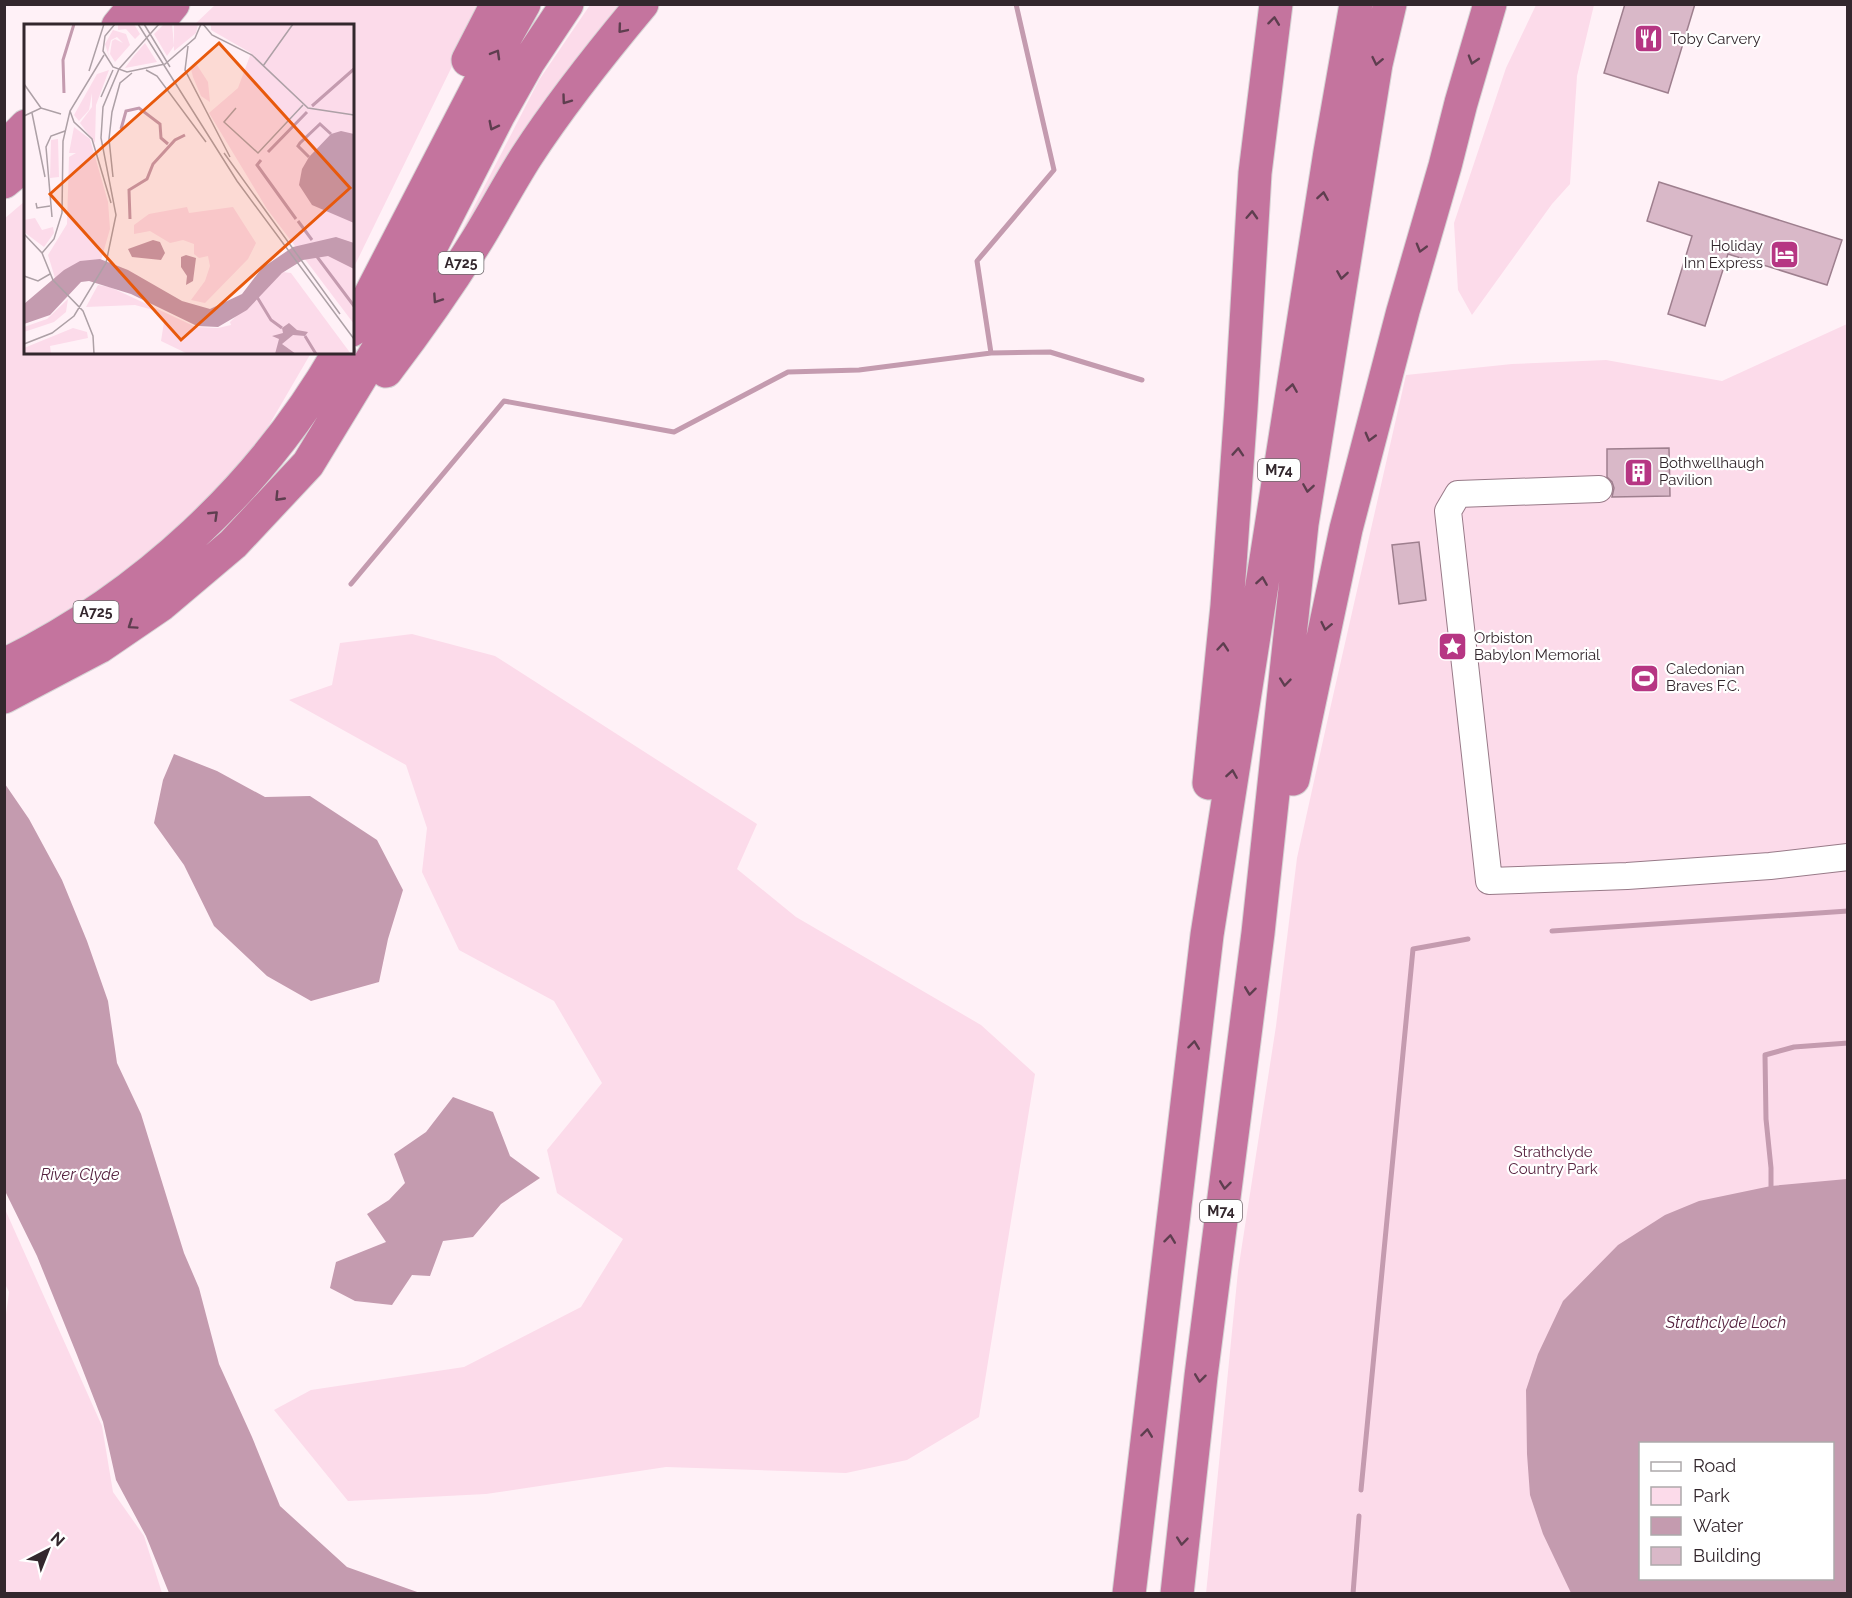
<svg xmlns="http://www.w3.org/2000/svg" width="1852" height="1598" font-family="Raleway,sans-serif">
  <rect width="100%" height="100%" fill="#fff1f7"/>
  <path fill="#fcdbea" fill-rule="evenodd" d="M215,5h267l-129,264 -1,-243h-159z
    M590,5h31l-91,120 -70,109 79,-154z
    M1536,5h58l-17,71 -7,108 -18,20 -80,111 -14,-25 -4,-67 52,-155z
    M25,201l1,151 285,1 -57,98 -80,82 -106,82 -64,32v-428z
    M1847,324v1269l-641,1 32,-323 38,-245 21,-168 31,-140 78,-343 106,-11 94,-4 116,21zM1640,1444h192v134h-192z
    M412,634l83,22 262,168 -20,45 59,48 185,108 54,49 -56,343 -72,43 -61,13 -180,-6 -180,27 -138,7 -74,-91 37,-20 153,-23 117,-60 42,-68 -66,-46 -10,-43 55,-67 -48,-82 -95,-51 -37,-78 5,-44 -21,-63 -117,-65 43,-15 8,-42z
    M4,1207l98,219 11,66 31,44 18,57h-157l-1,-264 5,-37 -4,-8z"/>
  <path fill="#c49baf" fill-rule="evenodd" d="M174,754l43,17 48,26 45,-1 67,44 26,50 -15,49 -9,43 -68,19 -44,-25 -53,-50 -30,-61 -30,-42 9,-43z
    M5,784l24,35 33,61 25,61 21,60 9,62 24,51 43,139 15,35 20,76 33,73 28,69 67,61 73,26h-251l-23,-57 -30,-56 -13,-58 -26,-67 -40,-99 -32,-65z
    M453,1097l40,15 17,44 30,22 -39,26 -28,33 -30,4 -13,35 -18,-1 -20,30 -37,-4 -25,-13 6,-26 50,-20 -19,-28 22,-14 16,-17 -11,-29 32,-22z
    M1847,1179v414h-276l-28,-59 -13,-39 -3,-41 -1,-64 12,-36 25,-53 55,-56 47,-30 34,-14 72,-15zM1640,1444h192v134h-192z"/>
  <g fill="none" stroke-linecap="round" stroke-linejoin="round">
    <path stroke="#c49baf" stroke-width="5" d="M991,353l-14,-92 77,-91 -38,-166
      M351,584l153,-183 170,31 114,-60 71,-2 132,-17 59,-1 92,28
      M1552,931l296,-20
      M1771,1186v-18l-5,-49 -1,-64 29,-8 54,-4
      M1361,1490l52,-541 55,-10
      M1353,1594l6,-78"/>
  </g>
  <path fill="#d9b8c8" stroke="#9e7f8e" stroke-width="1.5" d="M1625,4h70l-27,89 -64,-20z
    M1659,182l183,58 -15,45 -99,-31 -23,72 -37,-12 24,-78 -45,-15z
    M1669,448l1,48 -58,1 2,-9 -2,-6 -5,-5v-28z
    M1419,542l7,58 -27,4 -7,-59z"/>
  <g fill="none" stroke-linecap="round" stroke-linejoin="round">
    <defs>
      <path id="minor" d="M1599,489l-141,5 -10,17 41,370 138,-5 143,-10 78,-9"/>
      <path id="highway" d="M118,26l18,-22
        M155,26l18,-22
        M468,60l29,-56
        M4,148l22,-22
        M4,182l22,-18
        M352,330l132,-255 40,-71
        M386,371c32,-42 63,-86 91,-131 17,-28 32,-56 49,-83 35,-54 75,-104 116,-153
        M4,665c139,-68 258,-179 335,-313
        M4,697l95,-50 63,-43 71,-60 75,-80 73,-120 117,-228 31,-55 38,-57
        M1293,779l53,-250 57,-218 42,-145 16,-63 29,-99
        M1209,783l18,-177 14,-198 14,-235 21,-169
        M1129,1594l78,-659 123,-783 26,-148
        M1177,1594l24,-218 57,-443 44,-409 74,-460 14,-60"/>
    </defs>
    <use href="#minor" stroke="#987a88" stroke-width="28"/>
    <use href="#highway" stroke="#d6d4d5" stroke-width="35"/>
    <use href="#minor" stroke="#fff" stroke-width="26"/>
    <use href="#highway" stroke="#c4749e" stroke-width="33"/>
  </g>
  <defs><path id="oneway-chevron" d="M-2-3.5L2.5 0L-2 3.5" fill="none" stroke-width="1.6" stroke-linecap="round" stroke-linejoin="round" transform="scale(1.5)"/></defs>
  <g stroke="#5e3e4f">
    <use href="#oneway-chevron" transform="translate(1274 21) rotate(-83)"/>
    <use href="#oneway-chevron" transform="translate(622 29) rotate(130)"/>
    <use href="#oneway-chevron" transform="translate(496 54) rotate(-60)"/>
    <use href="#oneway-chevron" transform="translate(1473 60) rotate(107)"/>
    <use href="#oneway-chevron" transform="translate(1377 61) rotate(102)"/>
    <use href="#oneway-chevron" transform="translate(566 100) rotate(126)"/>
    <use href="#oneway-chevron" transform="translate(493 126) rotate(117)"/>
    <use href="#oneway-chevron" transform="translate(1323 196) rotate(-81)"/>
    <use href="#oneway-chevron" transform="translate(1252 215) rotate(-87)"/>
    <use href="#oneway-chevron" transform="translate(1421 248) rotate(106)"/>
    <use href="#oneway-chevron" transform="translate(1342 275) rotate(99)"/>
    <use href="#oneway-chevron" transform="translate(437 299) rotate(124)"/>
    <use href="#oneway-chevron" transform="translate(1292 388) rotate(-81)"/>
    <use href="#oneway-chevron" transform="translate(1370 437) rotate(105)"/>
    <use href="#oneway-chevron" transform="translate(1238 452) rotate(-86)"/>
    <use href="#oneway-chevron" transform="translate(1308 488) rotate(99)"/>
    <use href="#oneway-chevron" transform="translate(279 497) rotate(134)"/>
    <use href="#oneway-chevron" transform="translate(214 515) rotate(-44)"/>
    <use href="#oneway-chevron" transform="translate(1262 581) rotate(-81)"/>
    <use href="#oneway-chevron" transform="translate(132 625) rotate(146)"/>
    <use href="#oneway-chevron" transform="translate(1326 626) rotate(102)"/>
    <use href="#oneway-chevron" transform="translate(1223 647) rotate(-85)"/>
    <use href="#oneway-chevron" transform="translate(1285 682) rotate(96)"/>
    <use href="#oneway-chevron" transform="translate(1232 774) rotate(-81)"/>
    <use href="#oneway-chevron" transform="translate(1250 991) rotate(97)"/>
    <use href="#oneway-chevron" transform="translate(1194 1045) rotate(-83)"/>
    <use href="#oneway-chevron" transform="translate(1225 1185) rotate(97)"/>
    <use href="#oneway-chevron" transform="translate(1170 1239) rotate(-83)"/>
    <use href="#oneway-chevron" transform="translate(1200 1378) rotate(97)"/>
    <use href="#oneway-chevron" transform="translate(1147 1433) rotate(-83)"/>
    <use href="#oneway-chevron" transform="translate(1182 1541) rotate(96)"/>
  </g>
  <defs>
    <symbol id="restaurant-square" viewBox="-11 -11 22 22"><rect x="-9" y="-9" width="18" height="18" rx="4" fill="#b63683" stroke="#fff"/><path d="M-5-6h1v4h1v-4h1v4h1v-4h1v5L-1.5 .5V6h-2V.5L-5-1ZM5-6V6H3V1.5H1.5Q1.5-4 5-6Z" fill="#fff"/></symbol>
    <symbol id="hotel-square" viewBox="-11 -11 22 22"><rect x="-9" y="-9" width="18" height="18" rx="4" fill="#b63683" stroke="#fff"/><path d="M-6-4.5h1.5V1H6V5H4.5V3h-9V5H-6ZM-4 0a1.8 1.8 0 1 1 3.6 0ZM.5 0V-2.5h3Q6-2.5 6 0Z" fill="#fff"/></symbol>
    <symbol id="building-square" viewBox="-11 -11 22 22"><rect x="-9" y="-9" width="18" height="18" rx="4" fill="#b63683" stroke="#fff"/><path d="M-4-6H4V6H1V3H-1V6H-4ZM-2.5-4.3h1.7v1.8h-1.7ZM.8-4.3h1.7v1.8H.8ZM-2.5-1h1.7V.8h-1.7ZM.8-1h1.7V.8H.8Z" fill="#fff"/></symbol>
    <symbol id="sight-square" viewBox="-11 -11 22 22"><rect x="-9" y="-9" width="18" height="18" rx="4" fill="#b63683" stroke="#fff"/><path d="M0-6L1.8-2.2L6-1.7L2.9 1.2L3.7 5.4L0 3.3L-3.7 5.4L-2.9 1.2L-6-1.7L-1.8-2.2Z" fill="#fff"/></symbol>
    <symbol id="stadium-square" viewBox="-11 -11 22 22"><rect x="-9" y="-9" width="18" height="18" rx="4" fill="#b63683" stroke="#fff"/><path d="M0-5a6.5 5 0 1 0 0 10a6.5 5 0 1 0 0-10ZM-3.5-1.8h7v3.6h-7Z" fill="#fff"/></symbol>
  </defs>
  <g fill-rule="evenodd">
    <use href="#restaurant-square" x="1632" y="22" width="33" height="33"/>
    <use href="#hotel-square" x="1768" y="238" width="33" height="33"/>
    <use href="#building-square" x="1622" y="456" width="33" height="33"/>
    <use href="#sight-square" x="1436" y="630" width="33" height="33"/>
    <use href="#stadium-square" x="1628" y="662" width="33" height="33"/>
  </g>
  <g text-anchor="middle" stroke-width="4.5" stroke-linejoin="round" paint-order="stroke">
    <g fill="#fff" stroke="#70686c" stroke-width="1.5">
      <rect x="438.5" y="252" width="45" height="22" rx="4.5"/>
      <rect x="1258" y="459" width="42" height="22" rx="4.5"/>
      <rect x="73.5" y="601" width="45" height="22" rx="4.5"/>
      <rect x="1200" y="1200" width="42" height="22" rx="4.5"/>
    </g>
    <g font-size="14" font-weight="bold" fill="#33272d">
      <text x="461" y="268">A725</text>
      <text x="1279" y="475">M74</text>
      <text x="96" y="617">A725</text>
      <text x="1221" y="1216">M74</text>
    </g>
    <g font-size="15" fill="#33272d" stroke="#fff" text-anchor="start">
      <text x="1670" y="44">Toby Carvery</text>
      <text x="1763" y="251" text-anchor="end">Holiday<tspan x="1763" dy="17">Inn Express</tspan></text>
      <text x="1659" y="468">Bothwellhaugh<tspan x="1659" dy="17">Pavilion</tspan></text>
      <text x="1474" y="643">Orbiston<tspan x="1474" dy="17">Babylon Memorial</tspan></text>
      <text x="1666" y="674">Caledonian<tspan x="1666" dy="17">Braves F.C.</tspan></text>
    </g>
    <g font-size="15" fill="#592542" stroke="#fff">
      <text x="1553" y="1157">Strathclyde<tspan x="1553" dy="17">Country Park</tspan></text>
    </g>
    <g font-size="16" font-style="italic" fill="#55223f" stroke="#fff">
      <text x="80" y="1180">River Clyde</text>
      <text x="1726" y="1328">Strathclyde Loch</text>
    </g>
  </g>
  <g transform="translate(24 24)">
    <rect width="330" height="330" fill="#fff1f7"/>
    <path d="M94,0h16l6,10 -5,5 -9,-10 -8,1zM140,0h8l2,22 -7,10 -13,-22zM150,0h24l-2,9 -22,18zM187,0h143v300l-87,-115 -58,-96 29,-25 13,-35 -40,-23zM89,6l13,4 4,11 -15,17 -5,-8 2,-13 3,-2 8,4 -6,-6 -6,3 -3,12 3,11 -6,-19zM121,19l12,19 -32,6 8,-11zM171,38l13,20 2,20 -9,-6 -8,-19 -2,-8zM85,46l-13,35 -1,38 -15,-20 12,-16v-14l-3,17 -10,11 -5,-6 23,-41zM50,103l16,12 18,63 2,27 -9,31 -46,18 -7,-23 19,-31 2,-67 7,-4h-7zM34,115l1,38 -9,1 1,-38zM163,183l2,6 44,-6 23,36 -8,16 -43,44 -14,-3 14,-19 5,-15 -2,-10 -9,2 -5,-4v-10l-11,-4 -13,3 -20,-12 -16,3v-9l15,-11zM11,194l7,12 11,-3 1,6 -10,14 -20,-15v-12zM259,248l8,1 60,81h-163l-27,-13 3,-19 -7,-11 -22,-6 -49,2 12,-22 12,2 86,40 22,1 13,-3 -1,-3zM44,275l-2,13 -12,10 -30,10v-5l23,-8zM49,304l14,4 1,6 -38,8 1,8h-27v-6z" fill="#fcdbea"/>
    <path d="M317,107l13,3v89l-42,-18 -13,-20 3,-16 7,-12 22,-23zM312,213l18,6v26l-26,-13 -25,4 -21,13 -35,37 -29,17 -21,-1 -66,-32 -42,-13 -8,1 -31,33 -26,9v-20l40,-34 16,-9 20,-2 28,11 54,31 28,8 32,-15 20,-26 31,-21zM129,216l7,2 5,11 -4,7 -29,-3 -4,-8zM162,231l10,3 -3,23 -7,4 1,-9 -6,-9v-10zM265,299l8,7 11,2 -3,4 -12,-1 -11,9 14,10h-21l4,-15 -7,-3 11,-3 -1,-5z" fill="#c49baf"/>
    <path fill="none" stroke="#c49baf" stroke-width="3" d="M40,69l-1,-33 11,-36M288,82l42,-37M97,105l5,-18 13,-3 21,16 1,14 7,6M244,128l39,-40M285,133l-11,-11 2,-3 20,-19 11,10M237,136l-4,5 39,54M106,195l-1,-29 18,-11 6,-15 22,-24 10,-5M274,197l14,19M291,230l39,52M233,273l14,23 11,8M281,312l11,18"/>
    <path fill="none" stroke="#ada0a6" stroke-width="1.5" d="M91,0l-10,12 -2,15 10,16 14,5 38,-8 30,-26 6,-14M114,0l99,157 117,158M120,0l26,43M179,0l9,11 40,20 56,53 46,7M164,22l-3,24 45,87M239,42l30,-42M122,46l11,6 49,66M65,47l15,-47M0,60l17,24M77,73l12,-27M212,84l-12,14 34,31 45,-48M46,87l4,11 18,17 19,64M8,89l13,64M0,92l17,-8 20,6M200,129l116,161M89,153l-4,-38 3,-27 8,-29 12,-10M12,179l1,5 13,-2M28,193l-6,-70 5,-11 14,-5M0,210l18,19 11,27 30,31 10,25 1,18M18,229l12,-14 8,-26 1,-72 7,-30 34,-56M0,252l14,5 12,-7M0,320l28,-11 22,-17 32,-53 10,-48 -15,-77 2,-31 16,-38 40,-45"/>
    <path fill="#e8590c" fill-opacity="0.15" stroke="#e8590c" stroke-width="3" d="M195,19l131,145 -169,152 -131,-146z"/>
    <rect width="330" height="330" fill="none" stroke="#33272d" stroke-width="3"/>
  </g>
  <rect width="1852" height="1598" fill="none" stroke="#33272d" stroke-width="12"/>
  <rect x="1639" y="1442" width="195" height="138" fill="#ffffff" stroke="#ada9ab" stroke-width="1.5"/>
  <rect x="1651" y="1462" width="30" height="9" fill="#ffffff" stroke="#ada9ab" stroke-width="1.5"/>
  <text x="1693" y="1472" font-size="18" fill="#33272d">Road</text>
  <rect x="1651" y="1487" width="30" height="18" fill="#fcdbea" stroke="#ada9ab" stroke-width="1.5"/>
  <text x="1693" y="1502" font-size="18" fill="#33272d">Park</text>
  <rect x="1651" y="1517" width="30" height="18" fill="#c49baf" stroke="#ada9ab" stroke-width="1.5"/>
  <text x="1693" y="1532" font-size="18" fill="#33272d">Water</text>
  <rect x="1651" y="1547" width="30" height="18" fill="#d9b8c8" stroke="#ada9ab" stroke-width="1.5"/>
  <text x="1693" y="1562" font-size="18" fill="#33272d">Building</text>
  <g transform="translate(48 1550) rotate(42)" stroke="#ffffff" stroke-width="4.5" paint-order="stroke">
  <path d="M0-4.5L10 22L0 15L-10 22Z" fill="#33272d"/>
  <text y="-9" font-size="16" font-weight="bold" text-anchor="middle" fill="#33272d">N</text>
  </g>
</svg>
